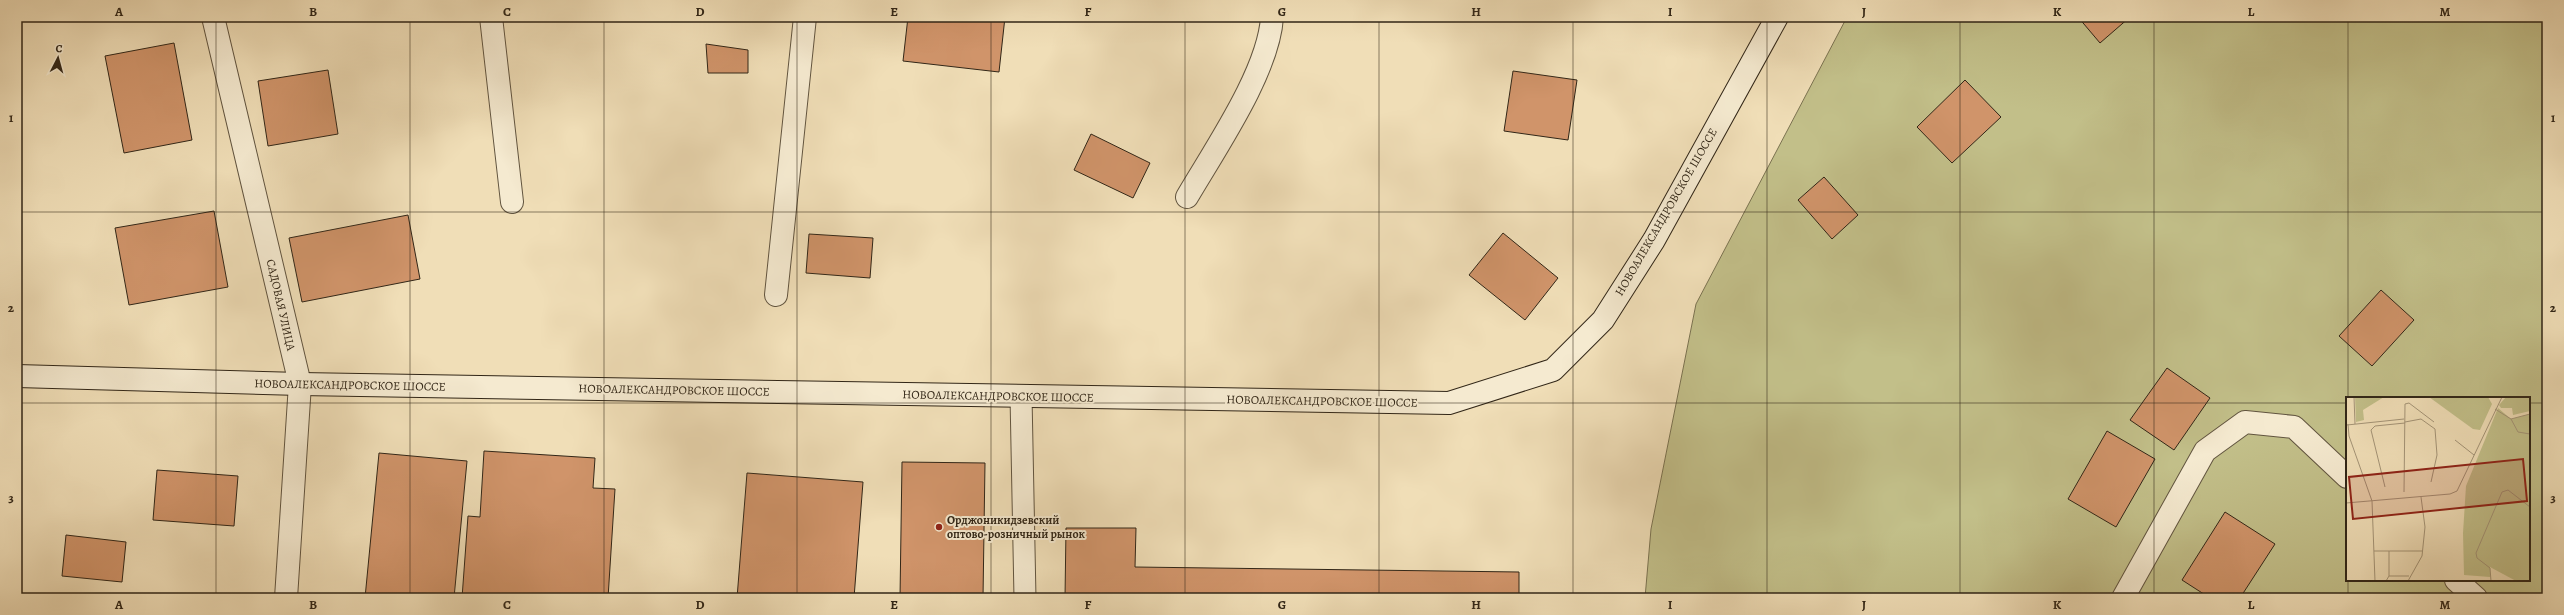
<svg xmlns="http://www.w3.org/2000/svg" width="2564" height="615" font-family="Alegreya,serif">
  <rect width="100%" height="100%" fill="#f0deb7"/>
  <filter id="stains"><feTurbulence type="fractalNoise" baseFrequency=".005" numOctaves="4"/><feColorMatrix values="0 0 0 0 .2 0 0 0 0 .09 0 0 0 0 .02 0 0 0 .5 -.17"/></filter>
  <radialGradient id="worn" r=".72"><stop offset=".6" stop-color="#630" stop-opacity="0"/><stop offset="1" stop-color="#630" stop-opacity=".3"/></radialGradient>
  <path fill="#c2bf89" stroke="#7a7250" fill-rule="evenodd" d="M1847,17h700v581h-902l6,-69 45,-225zM2347,398h182v182h-182z"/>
  <path fill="#d0946a" stroke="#312617" d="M718,17h42l-1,4z
    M908,17h97l-6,55 -96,-11z
    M2078,17h52l-30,26z
    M174,43l18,97 -68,13 -19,-97z
    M706,44l42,6v23h-40z
    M328,70l10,64 -70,12 -10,-65z
    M1513,71l64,9 -9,60 -64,-9z
    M1965,80l36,37 -49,46 -35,-36z
    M1091,134l59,29 -17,35 -59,-28z
    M1824,177l34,38 -26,24 -34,-39z
    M214,211l14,76 -99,18 -14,-77z
    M408,215l12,64 -118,23 -13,-64z
    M1503,233l55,45 -33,42 -56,-45z
    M809,234l64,4 -3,40 -64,-5z
    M2381,290l33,30 -42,46 -33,-30z
    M2167,368l43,30 -36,52 -44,-30z
    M2107,431l48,28 -39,68 -48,-28z
    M484,451l111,7 -2,30 22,1 -7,109h-146l6,-82 12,1z
    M379,453l88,8 -13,137h-89z
    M902,462l83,1 -2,135h-83z
    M157,470l81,6 -4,50 -81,-6z
    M747,473l116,9 -9,116h-117z
    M2225,512l50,32 -35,54h-30l-28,-18z
    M1066,528h70l-1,39 384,5v26h-454z
    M66,535l60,7 -4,40 -60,-6z"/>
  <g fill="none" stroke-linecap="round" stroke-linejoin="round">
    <defs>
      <path id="lane" d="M1021,396l4,202"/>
      <path id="street" d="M213,17l87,367 -14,214
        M491,17l21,185
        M1187,197c28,-48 82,-126 85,-180
        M776,295l29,-278
        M2456,580l20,18
        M2123,598l82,-147 40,-29 49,5 53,50"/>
      <path id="secondary" d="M17,376l283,8 1149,19 104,-33 50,-50 51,-80 123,-223"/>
    </defs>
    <use href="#lane" stroke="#61543f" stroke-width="23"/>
    <use href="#street" stroke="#61543f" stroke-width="24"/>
    <use href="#secondary" stroke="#312617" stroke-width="24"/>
    <use href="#lane" stroke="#f5ead0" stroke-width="21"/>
    <use href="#street" stroke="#f5ead0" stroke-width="22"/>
    <use href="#secondary" stroke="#f5ead0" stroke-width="22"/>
  </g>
  <path fill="none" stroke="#312617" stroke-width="1" stroke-opacity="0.55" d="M216,17v581M410,17v581M604,17v581M797,17v581M991,17v581M1185,17v581M1379,17v581M1573,17v581M1767,17v581M1960,17v581M2154,17v581M2348,17v381M17,212h2530M17,403h2330M2529,403h18M2348,580v18"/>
  <circle fill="#8f2418" stroke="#f5ead0" stroke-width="1.5" cx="939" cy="527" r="4"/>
  <g text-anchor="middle" stroke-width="4" stroke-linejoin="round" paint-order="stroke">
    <g font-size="12" fill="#312617" stroke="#f5ead0">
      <text transform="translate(1666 212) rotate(-60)" y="4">НОВОАЛЕКСАНДРОВСКОЕ ШОССЕ</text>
      <text transform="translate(281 305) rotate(77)" y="4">САДОВАЯ УЛИЦА</text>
      <text transform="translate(350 385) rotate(1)" y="4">НОВОАЛЕКСАНДРОВСКОЕ ШОССЕ</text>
      <text transform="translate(674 390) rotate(1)" y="4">НОВОАЛЕКСАНДРОВСКОЕ ШОССЕ</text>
      <text transform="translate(998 396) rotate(1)" y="4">НОВОАЛЕКСАНДРОВСКОЕ ШОССЕ</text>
      <text transform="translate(1322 401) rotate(1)" y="4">НОВОАЛЕКСАНДРОВСКОЕ ШОССЕ</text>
    </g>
    <g font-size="12" font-weight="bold" fill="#312617" stroke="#f5ead0" text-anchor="start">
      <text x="947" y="524">Орджоникидзевский<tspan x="947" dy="14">оптово-розничный рынок</tspan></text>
    </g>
  </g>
  <g transform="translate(2346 397)">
    <rect width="184" height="184" fill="#f0deb7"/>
    <path d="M9,0h29l-21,13 1,10 -8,2zM83,0h59l4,7 -12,26 -7,-1zM160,0h24v14l-17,4 -1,-7h-11l-2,-3zM152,11l13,11 19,-5v167h-14l-26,-14v10l-26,-2 -1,-42 3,-47z" fill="#c2bf89"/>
    <path fill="none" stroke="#a49477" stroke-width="1" d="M8,0l1,27M149,12l16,10 19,-5M165,22l7,13 12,2M59,25l16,-3 14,10 2,26 -6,27M2,27l1,12 23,65 3,80M1,28l57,-6M109,43l19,15M39,90l-14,-57 4,-4 30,-3M58,95l1,-88 4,-1 25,19M0,106l104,-9 7,-3 45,-94M28,154h48M43,179h20M40,184l3,-5v-25M62,184l14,-25 3,-29 -4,-30M145,184l-1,-13 -13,-10 -1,-5 26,-61 6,-2 22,17"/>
    <path fill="#8f2418" fill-opacity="0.15" stroke="#8f2418" stroke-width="2" d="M177,62l4,42 -174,18 -4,-42z"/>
    <rect width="184" height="184" fill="none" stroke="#312617" stroke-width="2"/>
  </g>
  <rect width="2564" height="615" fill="none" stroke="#f0deb7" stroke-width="44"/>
  <g transform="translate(58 58) rotate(6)" stroke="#f5ead0" stroke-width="3" paint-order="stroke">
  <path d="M0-3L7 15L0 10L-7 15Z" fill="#312617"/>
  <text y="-6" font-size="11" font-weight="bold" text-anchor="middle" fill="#312617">С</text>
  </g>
  <rect x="22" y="22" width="2520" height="571" fill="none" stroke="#312617" stroke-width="1.5"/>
  <g font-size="13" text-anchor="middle" font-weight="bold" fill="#312617">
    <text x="119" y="16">A</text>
    <text x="313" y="16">B</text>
    <text x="507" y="16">C</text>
    <text x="700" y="16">D</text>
    <text x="894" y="16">E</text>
    <text x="1088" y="16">F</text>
    <text x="1282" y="16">G</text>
    <text x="1476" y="16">H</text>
    <text x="1670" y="16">I</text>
    <text x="1864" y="16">J</text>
    <text x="2057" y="16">K</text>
    <text x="2251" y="16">L</text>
    <text x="2445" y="16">M</text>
    <text x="11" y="122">1</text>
    <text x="2553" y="122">1</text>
    <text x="11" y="312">2</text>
    <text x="2553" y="312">2</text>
    <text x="11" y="502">3</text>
    <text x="2553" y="502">3</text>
    <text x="119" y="609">A</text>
    <text x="313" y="609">B</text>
    <text x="507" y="609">C</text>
    <text x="700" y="609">D</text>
    <text x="894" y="609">E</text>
    <text x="1088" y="609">F</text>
    <text x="1282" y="609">G</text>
    <text x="1476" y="609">H</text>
    <text x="1670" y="609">I</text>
    <text x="1864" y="609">J</text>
    <text x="2057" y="609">K</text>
    <text x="2251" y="609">L</text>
    <text x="2445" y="609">M</text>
  </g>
  <rect width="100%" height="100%" filter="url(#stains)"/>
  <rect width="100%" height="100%" fill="url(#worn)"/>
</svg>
